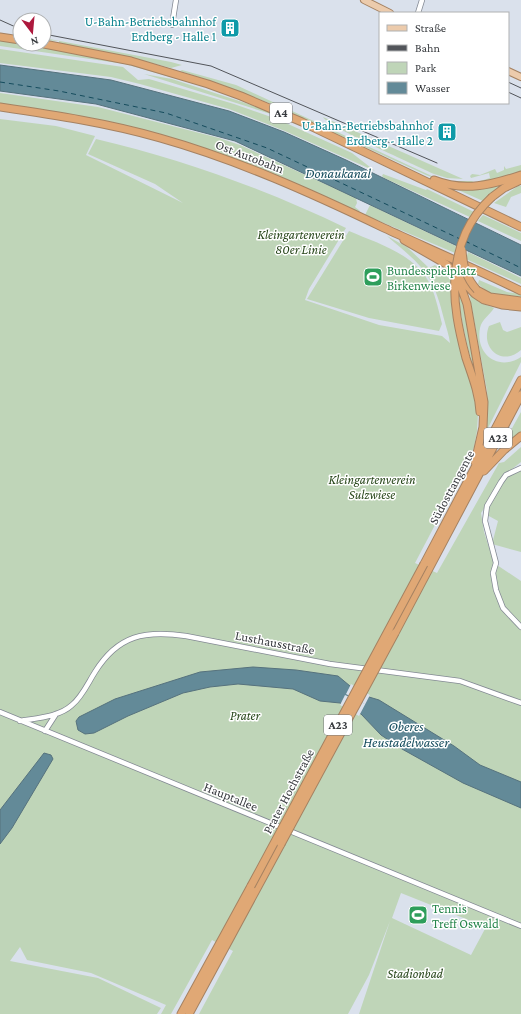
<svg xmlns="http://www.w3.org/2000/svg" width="521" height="1014" font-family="'Crimson Pro',serif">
  <rect width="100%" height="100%" fill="#dae1ec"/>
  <path fill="#bfd5b8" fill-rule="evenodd" d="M44,38l127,24 11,3 -11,3 -42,-11 -70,-14v-2l-15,-1z
    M0,40c52,8 107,16 159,31 22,7 45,15 67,22l-101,-29 -125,-18z
    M0,49l123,18 15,13 11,-1 85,25 43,15 75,34 23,18 -90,-40 -56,-22 -89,-25 -29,-7 -111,-14z
    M182,70l54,15 200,93 12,3h24l3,2 -33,-2 -16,-6 -152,-70 -54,-21 -40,-13z
    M144,74l28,5 101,33 23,10z
    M0,93l98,14 121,31 21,7 116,53 1,5 -2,4 5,4 -1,1c-61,-28 -122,-54 -186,-74 -56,-17 -115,-26 -173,-34z
    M323,117l140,62 -16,-1 -13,-4c-16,-8 -106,-47 -111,-57z
    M0,119l56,7 39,10 -9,19 97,48 -28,-19 -67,-30 8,-15c86,20 171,51 250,89l-37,61 -4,11 74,25 63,11 8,7c-1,-8 -4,-16 -6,-24 -11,-46 -22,-53 -57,-83l20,11 22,21 6,-3 17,16 22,113 4,20 -1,17 -3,16 -8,19 -51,97 22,10 62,-110 5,-1 17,-15v15l-14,11 -26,40 3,19 10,31 27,18v433h-162l31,-93 -21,54 -21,39h-149l34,-63 -21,-11 -41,74h-10l5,-9 -75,-32 -64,-13 -7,-13 -10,14 88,17 63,30 -4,6h-157zM401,893l85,34 -15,28 -79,-37z
    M521,165v6l-33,10h-8l10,-3 -1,-5 -18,5 -1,-2 2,-2 8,1 15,-6 2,4 7,-3v-4l2,3z
    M383,174l43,16 1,-1 47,23 -2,6 -88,-40 -2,-2z
    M510,181l-27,20 -27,-12z
    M518,186h3v7l-10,4 -5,10 -12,-4z
    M370,205l86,41 -1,7 -90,-38z
    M483,215l38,18v8l-43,-20z
    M349,231c30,13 67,23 82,55 5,12 8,26 11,38l-3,7 -70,-13 -62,-19z
    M468,252l53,26v6l-55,-25z
    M479,280l28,12 14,2v3l-32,-4 -11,-9z
    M458,282l3,6 19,104c-10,-36 -21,-71 -22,-110z
    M469,292l10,10 15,6c-4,7 -12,11 -14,20 -5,26 18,44 41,29v5l-35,70 2,-23 -1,-18z
    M500,322l3,8 4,2 14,-5v23c-19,17 -41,-2 -32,-24z
    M521,412v21l-15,10 -1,-2z
    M521,470v82l-29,-8 6,-23 -11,-6 2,-10 17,-28z"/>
  <path fill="#638a98" stroke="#56727d" d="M0,65l111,15 118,31 55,21 62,28 175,85v31l-286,-135 -139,-37 -96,-13z
    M253,667l43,3 42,6 12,10 19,11 10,3 75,46 26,19 41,17v26l-58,-25 -61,-34 -21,-14 -20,-21 -21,-11 -20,-2 -27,-12 -55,-5 -28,3 -27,6 -55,23 -34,17 -9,1 -7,-4 -2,-9 3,-4 36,-18 85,-27z
    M44,753l7,2 2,4 -41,69 -12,16v-34z"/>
  <path fill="#dae1ec" d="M351,684l19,11 -11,21 -19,-11 5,-10 20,9 -19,-10z"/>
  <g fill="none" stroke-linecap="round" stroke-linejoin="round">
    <path stroke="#154c5d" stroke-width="1" stroke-dasharray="5 4" stroke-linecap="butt" d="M0,82l59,9 107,22 101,35 193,91
      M465,241l56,27"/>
    <defs>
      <path id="minor" d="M418,13l4,-13
        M172,25l4,-25
        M521,468l-15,7 -5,7 -14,24 -2,15 11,42 -3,10 3,17 7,18 18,19
        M0,712l521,214
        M20,721c17,-3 39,-4 52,-16 10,-8 16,-22 23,-33 23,-37 50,-42 91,-36l144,28 130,17 61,22
        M45,731l11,-17"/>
      <path id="major" d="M364,0l26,13
        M508,71l13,6"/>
      <path id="highway" d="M0,37l20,3
        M44,44l87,17 77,23 33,12 61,26 219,105
        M0,107c54,8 108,16 160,31 78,22 151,55 224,90 46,21 92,41 137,63
        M434,180c30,12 57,5 87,-5
        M492,197l12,-9 17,-8
        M404,240l42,24 29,30 9,6 18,5 19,2
        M456,273l11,31 17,98 -1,25 -8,35
        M455,276c-2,28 4,55 11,82 6,18 13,35 14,54
        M477,290l13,7 31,4
        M484,471l20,-21 17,-14
        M424,564l97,-184
        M395,633l126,-238
        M181,1014l70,-128
        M189,1014l92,-170"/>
    </defs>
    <use href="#minor" stroke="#838993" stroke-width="6"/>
    <use href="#major" stroke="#a58262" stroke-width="8"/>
    <use href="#highway" stroke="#a58262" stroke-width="9"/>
    <use href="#minor" stroke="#fff" stroke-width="4.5"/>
    <use href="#major" stroke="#eccbac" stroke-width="6"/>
    <use href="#highway" stroke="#e0a875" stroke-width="7"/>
    <path stroke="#52555a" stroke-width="1" d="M0,20l20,9
      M44,34l167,32 226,97
      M508,82l13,6
      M508,92l13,6"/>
    <defs>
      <path id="highway-bridge" d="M462,250c1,16 4,28 15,40
        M455,276c3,-32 13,-57 37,-79
        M281,844l114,-211
        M251,886l173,-322"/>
    </defs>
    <use href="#highway-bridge" stroke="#a58262" stroke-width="9" stroke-linecap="butt"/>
    <use href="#highway-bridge" stroke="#e0a875" stroke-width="7"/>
  </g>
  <defs>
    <symbol id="building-square" viewBox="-11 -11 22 22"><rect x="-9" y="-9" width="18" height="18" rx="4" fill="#0f9aa8" stroke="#fff"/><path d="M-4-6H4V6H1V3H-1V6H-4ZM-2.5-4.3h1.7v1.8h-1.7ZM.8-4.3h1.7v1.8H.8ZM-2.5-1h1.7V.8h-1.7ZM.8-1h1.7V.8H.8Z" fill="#fff"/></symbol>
    <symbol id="stadium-square" viewBox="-11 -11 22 22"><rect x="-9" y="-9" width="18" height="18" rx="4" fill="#2e9e5b" stroke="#fff"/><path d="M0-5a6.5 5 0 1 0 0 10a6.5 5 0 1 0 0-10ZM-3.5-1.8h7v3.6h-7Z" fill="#fff"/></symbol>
  </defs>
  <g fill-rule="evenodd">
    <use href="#building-square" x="219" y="17" width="22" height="22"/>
    <use href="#building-square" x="436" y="121" width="22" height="22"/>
    <use href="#stadium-square" x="362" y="266" width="22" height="22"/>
    <use href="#stadium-square" x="407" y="904" width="22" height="22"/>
  </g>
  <g text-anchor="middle" stroke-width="3" stroke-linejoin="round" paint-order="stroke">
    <g fill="#fff" stroke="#747679" stroke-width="1">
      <rect x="270" y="103" width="22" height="20" rx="3"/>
      <rect x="484" y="428" width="28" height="20" rx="3"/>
      <rect x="324" y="715" width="28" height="20" rx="3"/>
    </g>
    <g font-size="12" font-weight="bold" fill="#383b3f">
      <text x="281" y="117">A4</text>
      <text x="498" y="442">A23</text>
      <text x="338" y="729">A23</text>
    </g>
    <g font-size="13" fill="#0d838f" stroke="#fff" text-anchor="end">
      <text x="216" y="26">U-Bahn-Betriebsbahnhof<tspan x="216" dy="15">Erdberg - Halle 1</tspan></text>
      <text x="433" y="130">U-Bahn-Betriebsbahnhof<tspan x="433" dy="15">Erdberg - Halle 2</tspan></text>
    </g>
    <g font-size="13" fill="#383b3f" stroke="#fff">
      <text transform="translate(250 156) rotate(21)" y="5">Ost Autobahn</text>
      <text transform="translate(451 487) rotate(-62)" y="5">Südosttangente</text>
      <text transform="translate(275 642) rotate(11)" y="5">Lusthausstraße</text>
      <text transform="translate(288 791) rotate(-62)" y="5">Prater Hochstraße</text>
      <text transform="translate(231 796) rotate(22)" y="5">Hauptallee</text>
    </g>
    <g font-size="13" font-style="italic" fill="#27461a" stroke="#fff">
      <text x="301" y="239">Kleingartenverein<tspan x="301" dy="15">80er Linie</tspan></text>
      <text x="372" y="484">Kleingartenverein<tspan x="372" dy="15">Sulzwiese</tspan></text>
      <text x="245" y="720">Prater</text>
      <text x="415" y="978">Stadionbad</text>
    </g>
    <g font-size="13" fill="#27864d" stroke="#fff" text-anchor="start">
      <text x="387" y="275">Bundesspielplatz<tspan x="387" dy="15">Birkenwiese</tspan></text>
      <text x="432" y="913">Tennis<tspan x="432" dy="15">Treff Oswald</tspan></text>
    </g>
    <g font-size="14" font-style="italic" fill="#154c5d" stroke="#fff">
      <text x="338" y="178">Donaukanal</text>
      <text x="406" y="731">Oberes<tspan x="406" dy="16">Heustadelwasser</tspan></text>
    </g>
  </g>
  <rect x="379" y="12" width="130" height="92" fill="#ffffff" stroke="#afb1b2"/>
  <rect x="387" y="25" width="20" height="6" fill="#eccbac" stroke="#afb1b2"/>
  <text x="415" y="32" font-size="12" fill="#383b3f">Straße</text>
  <rect x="387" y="45" width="20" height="6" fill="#52555a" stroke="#afb1b2"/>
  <text x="415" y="52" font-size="12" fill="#383b3f">Bahn</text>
  <rect x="387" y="62" width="20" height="12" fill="#bfd5b8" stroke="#afb1b2"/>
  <text x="415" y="72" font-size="12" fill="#383b3f">Park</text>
  <rect x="387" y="82" width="20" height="12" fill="#638a98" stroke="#afb1b2"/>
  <text x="415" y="92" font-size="12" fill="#383b3f">Wasser</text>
  <g transform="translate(32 32) rotate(164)"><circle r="19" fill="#ffffff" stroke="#afb1b2"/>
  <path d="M0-3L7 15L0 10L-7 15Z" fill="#ad183d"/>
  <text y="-6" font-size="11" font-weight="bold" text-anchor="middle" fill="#383b3f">N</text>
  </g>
</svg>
